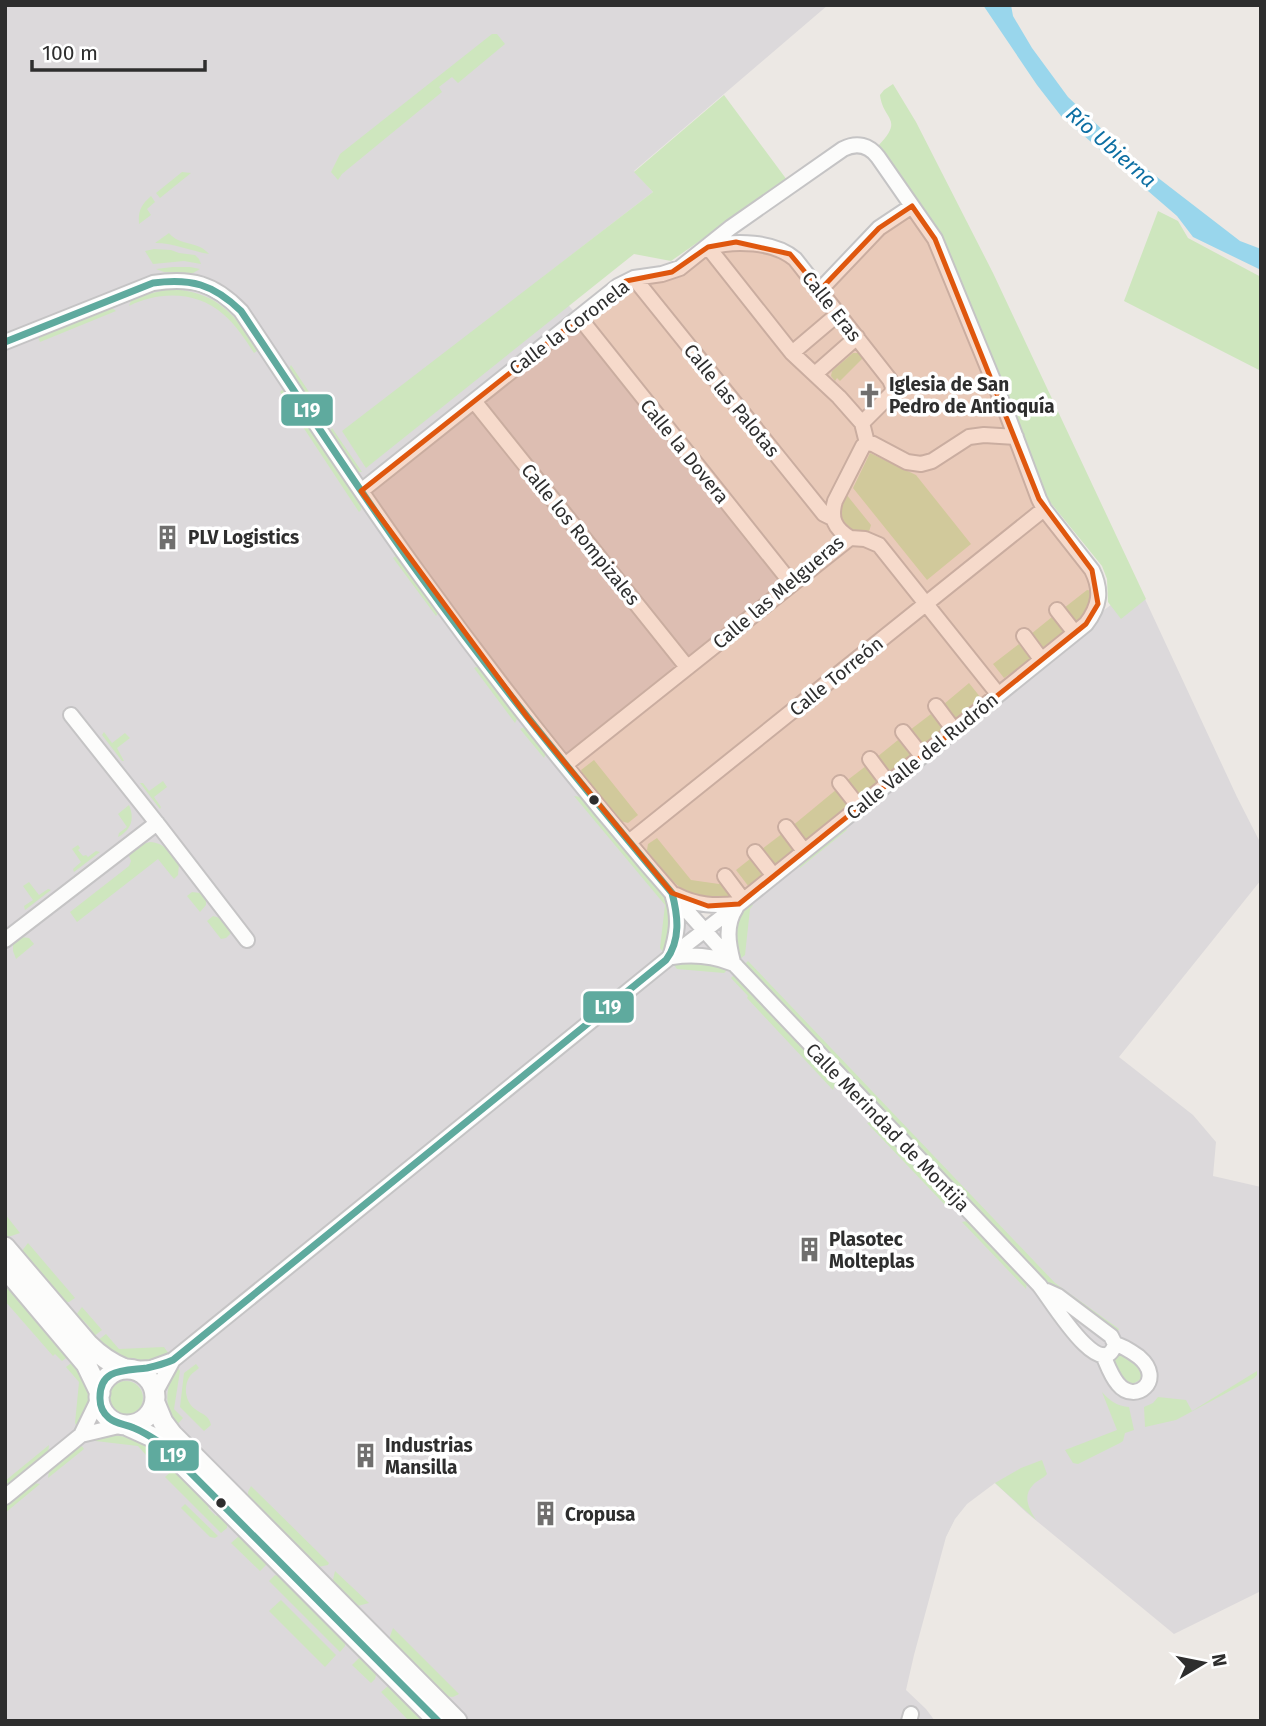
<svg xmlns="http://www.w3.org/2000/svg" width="1266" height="1726" font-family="'Fira Sans',sans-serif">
  <rect width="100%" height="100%" fill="#ece8e4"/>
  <path fill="#dcd9db" d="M5,5h823l-194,166 19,21 -110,85 36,40 213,267 -227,181 139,165 382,-306 52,-40 99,213 24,47v36l-142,177 74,58 23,27 -3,34 48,11v404l-87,43 -147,-121 -32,-30 -28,21 -12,15 -9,18 -32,118 -8,35 20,19 9,12h-930z"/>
  <path fill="#cee6be" d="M492,34h5l8,10 -47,39 -6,-6 -13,10 3,5 -100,82 -4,6 -7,-8 9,-18z
    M893,84l23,38 77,151 153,326 -25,20 -13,-17 -1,-23 -5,-13 -56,-69 -3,-8 -39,-103 -64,-153 -62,-87c27,-28 5,-25 2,-51l4,-5z
    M724,95l63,85 -116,81 -37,-7 -268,214 -24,-37 311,-239 -19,-20z
    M182,172l9,1 -31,25 -4,-5z
    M151,196l4,6 -8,7 4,6 -12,9c-1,-13 2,-19 12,-28z
    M1158,211l20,10 10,17 73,39v94l-137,-70z
    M169,233c10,13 30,8 40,21 -18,-3 -35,-11 -54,-11z
    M154,249l17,1 8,3 16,2 4,4 2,5 -17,-3 -31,3 -8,-13z
    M173,267h17l10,2 -7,4 -29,-1 -8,-3z
    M169,289c46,2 64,23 89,59l-1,3 -3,2c-9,-14 -18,-28 -31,-39 -26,-23 -64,-23 -94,-8l3,-8z
    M108,308h4l4,3 -76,31 -2,-5z
    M853,353h5l5,5 -23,23 -3,-3 -2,3 -4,-5 1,-5z
    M291,365l34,51 -6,1 -31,-47z
    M282,390l4,1 75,112v7l-2,2 -79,-120z
    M332,428l30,44h-6l-27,-39z
    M870,453l46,22 55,69 -44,36 -74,-92z
    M846,494l25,31 -3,10c-17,-3 -23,-9 -30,-24z
    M396,556l3,1 40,55 -3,4 -43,-58z
    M1087,590l6,1c-2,15 -6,22 -18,31l-11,-14z
    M1052,617l12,15 -22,17 -11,-15z
    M1019,644l12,15 -27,19 -11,-14z
    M476,667l5,1 36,47v4l-2,4 -41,-55z
    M969,683l12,15 -25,21 -12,-15z
    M931,714l12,15 -21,16 -12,-15z
    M524,727l4,1 18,25 -2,5 -24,-29z
    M104,732l8,11 13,-10 5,5 -13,10 7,13h-2l-20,-26z
    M898,740l13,15 -22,17 -12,-15z
    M594,760l44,55 -10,8 -8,-2 -38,-48 -1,-3z
    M866,766l12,16 -20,16 -13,-16z
    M163,781l4,6 -13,10 7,10 -1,2 -20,-26h3l6,8z
    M837,789l14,16 -47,38 -13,-16z
    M574,796l7,1 77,91c15,20 18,42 5,64l-3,-4 5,-43z
    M129,805c6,14 2,25 -11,32l1,-4 8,-6 -9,-13z
    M844,827l3,3 -47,38 -1,-4z
    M783,833l13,16 -21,16 -13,-16z
    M657,838l34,42 28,4 3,-3 13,16c-9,2 -20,5 -29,3 -26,-5 -41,-28 -57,-47l-2,-3 1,-6z
    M150,842c15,1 21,11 29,22l-1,11 -4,4 -16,-20 -81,63 -7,-10 59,-46 2,-5 -3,-8 11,-8z
    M78,845l2,3 -2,2 5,6 3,-1 2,2 8,-6 4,1 -26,20 -1,-3 8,-7 -9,-13z
    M750,859l13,16 -14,12 -13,-17z
    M29,882l10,13 9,-6 3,1 -26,20 -1,-4 9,-6 -10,-14z
    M192,892l8,1 6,5v7l-6,7 -13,-16z
    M750,902l3,3 -3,4 -5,46 -5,4c-11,-23 -9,-39 10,-57z
    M213,916l7,2 12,14 -6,6 -5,1 -14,-18z
    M21,937l8,1 5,6 -18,15 -3,-8v-7z
    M748,961l307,322 64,46 -1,2 -4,1 -65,-47 -305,-320z
    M681,962h35l11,8 -3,3 -47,-4 -3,-4z
    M734,975l100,105 1,4 -2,6 -86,-92 1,-2 -17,-18z
    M871,1122l3,1 5,5 66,68v9l-78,-82z
    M5,1214l15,19 -12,4 -3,-4z
    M967,1221l58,59 2,3 -1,6 -64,-67z
    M28,1243l47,55 -6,4 -6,1 -42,-51z
    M5,1281l64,75 -7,5 -7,-7 -2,2 -48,-55z
    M82,1307l20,23 -9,7 -5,-5 3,-3 -8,-9 -3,3 -4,-8z
    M106,1334l13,15 45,-2 5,7c-33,18 -46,5 -72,-13z
    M1122,1355l18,14 2,6 -1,4 -8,5c-11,-3 -15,-16 -20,-26l3,-2z
    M74,1361c14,27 22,38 3,66l-2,-4 4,-41 -13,-15z
    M196,1364l3,4c-2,2 -8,6 -9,8 -7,10 -5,26 5,33 8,6 14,6 16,16l-7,6 -24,-24 4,-34z
    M176,1365l4,6 -6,38 9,9 -7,8c-13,-21 -10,-39 0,-61z
    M1257,1371v4l-3,3 -78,42 -31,7 -1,-20 9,-4 5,-6 28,3 6,11z
    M109 1398a17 17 0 1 1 34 0a17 17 0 1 1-34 0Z
    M1102,1392c8,9 15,14 27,15l5,23 -9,3 -2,8 -3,2 -42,21 -5,-1 -8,-13 52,-20z
    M107,1435c18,0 30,5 46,13l-7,7 -8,-9 -51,-6z
    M49,1445l-1,9 -43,34v-7z
    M81,1445l3,4 -36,29 1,-7z
    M1042,1460l5,14c-4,5 -10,6 -14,11 -11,11 -4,24 3,35l-41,-37 26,-15z
    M174,1469l37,36 -3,3 8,8 3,-3 8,8v7l-6,5 -56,-56z
    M34,1483l6,1 -35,29v-7z
    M251,1486l78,77 -1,2 -10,2 -70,-69v-6z
    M185,1504l33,32 -3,2 -5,-1 -29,-29z
    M239,1536l4,1 23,23v5l-6,6 -29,-28z
    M335,1571l34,32 -15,4 -22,-23z
    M275,1575l8,2 63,63 -1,6 -5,6 -71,-71z
    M281,1600l55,55 -11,12 -56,-56z
    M393,1628l66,66 -6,3 -10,-1 -54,-57z
    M359,1658h6l12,13 -2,8 -4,4 -19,-18z
    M388,1686l3,1 36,34h-18l-28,-29z"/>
  <path fill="#99d6ec" d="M983,5h28l2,11 19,32 36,49 63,60 109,84 21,8v21l-68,-33 -16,-21 -116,-100 -24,-31z"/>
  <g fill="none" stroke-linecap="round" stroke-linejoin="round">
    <defs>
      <path id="minor" d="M708,247l84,106 47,44 23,26 5,20
        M709,247c26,-7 65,-6 86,12l95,121 3,7 -1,6 -30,30
        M634,278l190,236 8,4
        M820,290l59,-62 33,-22
        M579,317l213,267
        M5,342l148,-59c38,-6 61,0 88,28 59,88 116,178 179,264 98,136 204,267 317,392l302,318c9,10 63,102 76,59
        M792,353l46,-39
        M815,374l42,-37
        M474,401l213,266
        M850,538c-16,-10 -20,-20 -15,-37l28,-55 4,-3 6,1 34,18 14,2 11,-3 37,-24 15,-2 32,2
        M850,538l15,1 14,6 119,149
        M1057,610l18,23
        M1024,636l17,23
        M936,706l18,24
        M71,715l89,112 87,113
        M903,732l19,24
        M870,759l18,24
        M565,765l285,-227
        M840,783l19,24
        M786,827l18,24
        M629,842l415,-333
        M755,852l19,24
        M725,876l18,24
        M676,895c21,11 39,11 62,9
        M5,940l152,-117
        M670,957c7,-22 10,-38 3,-60
        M672,957c21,-3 39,-2 59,6
        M733,962c-5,-19 -8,-37 3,-54
        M1047,1291l11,5 53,40 4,8c9,2 17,8 24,13 27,23 -4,48 -21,27 -7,-8 -11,-20 -15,-29
        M130,1369l21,-1 22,-8 497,-403 69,-53 347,-280c14,-18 16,-34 6,-54l-48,-61 -5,-10 -32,-85 -72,-175 -57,-82c-9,-12 -21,-15 -35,-8l-113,79 -50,40 -18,6 -28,4 -16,8 -257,205
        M155,1393l18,-33
        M81,1435l18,-37
        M5,1497l76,-62 42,-10
        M909,1721l2,-7"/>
      <path id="secondary" d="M5,1247l83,97c12,12 22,19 37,25
        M5,1268l81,96 14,29
        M99 1397a28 28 0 1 1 56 0a28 28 0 1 1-56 0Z
        M155,1403l8,19 9,12 285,287
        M128,1426l22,10 12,8 276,277"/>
    </defs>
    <use href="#minor" stroke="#c5c4c5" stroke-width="18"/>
    <use href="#secondary" stroke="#c5c4c5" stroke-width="23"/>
    <use href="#minor" stroke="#fcfcfb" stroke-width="14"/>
    <use href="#secondary" stroke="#fcfcfb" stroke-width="19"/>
    <defs>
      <path id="bus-1" d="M5,342l148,-59c38,-5 60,1 88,28 59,88 116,177 178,263 79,110 166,215 253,319 6,23 9,47 -6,67l-493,400c-9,4 -17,6 -26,8 -23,3 -48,0 -47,31 0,7 3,14 9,19 7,6 16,6 25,10 10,4 19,10 28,16l276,277"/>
    </defs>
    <use href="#bus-1" stroke="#fff" stroke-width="12"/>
    <use href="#bus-1" stroke="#5faa9e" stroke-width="7"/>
  </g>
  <path fill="#df570e" fill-opacity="0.2" stroke="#df570e" stroke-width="5" stroke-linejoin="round" d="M912,206l23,33 104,260 53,71 6,34 -12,20 -347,280 -31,2 -36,-13 -144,-175 -167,-227 265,-210 46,-9 36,-25 28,-5 54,12 30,36 59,-62z"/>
  <defs>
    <symbol id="church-bare" viewBox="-9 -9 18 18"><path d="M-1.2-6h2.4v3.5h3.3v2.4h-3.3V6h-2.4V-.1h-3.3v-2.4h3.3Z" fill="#706f6e" stroke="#fff" stroke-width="2.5" paint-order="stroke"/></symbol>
    <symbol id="building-bare" viewBox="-9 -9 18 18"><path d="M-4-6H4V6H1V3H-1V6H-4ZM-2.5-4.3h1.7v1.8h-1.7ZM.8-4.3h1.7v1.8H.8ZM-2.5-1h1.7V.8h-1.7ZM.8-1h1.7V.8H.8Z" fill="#706f6e" stroke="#fff" stroke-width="2.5" paint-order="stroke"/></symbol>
  </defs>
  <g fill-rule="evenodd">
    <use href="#church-bare" x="852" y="378" width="35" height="35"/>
    <use href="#building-bare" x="150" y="520" width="35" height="35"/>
    <use href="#building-bare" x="792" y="1232" width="35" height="35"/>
    <use href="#building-bare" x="348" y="1438" width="35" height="35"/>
    <use href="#building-bare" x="528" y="1496" width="35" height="35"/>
  </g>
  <g fill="#2e2e2e" stroke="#fff" stroke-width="2.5">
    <circle cx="594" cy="800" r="6"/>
    <circle cx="221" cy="1503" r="6"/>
  </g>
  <g text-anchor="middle" stroke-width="7" stroke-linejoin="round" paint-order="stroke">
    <g font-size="19" fill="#2e2e2e" stroke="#fff">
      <text transform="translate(832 306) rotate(52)" y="7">Calle Eras</text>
      <text transform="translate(569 327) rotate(-37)" y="7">Calle la Coronela</text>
      <text transform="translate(732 400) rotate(51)" y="7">Calle las Palotas</text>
      <text transform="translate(685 451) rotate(51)" y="7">Calle la Dovera</text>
      <text transform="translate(581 534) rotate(51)" y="7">Calle los Rompizales</text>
      <text transform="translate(778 592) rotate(-40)" y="7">Calle las Melgueras</text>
      <text transform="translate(836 676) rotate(-39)" y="7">Calle Torreón</text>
      <text transform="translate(922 756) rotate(-39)" y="7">Calle Valle del Rudrón</text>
      <text transform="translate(888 1127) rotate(46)" y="7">Calle Merindad de Montija</text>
    </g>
    <g font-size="19" font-weight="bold" fill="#2e2e2e" stroke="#fff" text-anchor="start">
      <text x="889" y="391">Iglesia de San<tspan x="889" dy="22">Pedro de Antioquía</tspan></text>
      <text x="188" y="544">PLV Logistics</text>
      <text x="829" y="1246">Plasotec<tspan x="829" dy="22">Molteplas</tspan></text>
      <text x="385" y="1452">Industrias<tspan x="385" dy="22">Mansilla</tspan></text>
      <text x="565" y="1521">Cropusa</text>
    </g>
    <g font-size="21" font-style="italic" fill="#0d6fa3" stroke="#fff">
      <text transform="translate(1111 147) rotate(41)" y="7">Río Ubierna</text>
    </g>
  </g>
  <g stroke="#fff" stroke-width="2.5">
    <rect x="280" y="393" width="54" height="34" rx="7" fill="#5faa9e"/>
    <rect x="582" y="990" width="53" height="34" rx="7" fill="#5faa9e"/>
    <rect x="147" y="1439" width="53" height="33" rx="7" fill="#5faa9e"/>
  </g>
  <g font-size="19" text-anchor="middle" font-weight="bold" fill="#fff">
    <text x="307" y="417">L19</text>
    <text x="608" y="1014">L19</text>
    <text x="173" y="1462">L19</text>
  </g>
  <rect width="1266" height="1726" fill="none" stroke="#2e2e2e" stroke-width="14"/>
  <g transform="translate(1203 1663) rotate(80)" stroke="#ffffff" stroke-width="5" paint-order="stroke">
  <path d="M0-5L12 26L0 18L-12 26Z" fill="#2e2e2e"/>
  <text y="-10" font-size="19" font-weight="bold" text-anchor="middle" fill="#2e2e2e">N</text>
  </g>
  <path d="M32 60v10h173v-10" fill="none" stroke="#2e2e2e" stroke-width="3.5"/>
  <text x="42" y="60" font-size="21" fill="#2e2e2e" stroke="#ffffff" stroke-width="5" paint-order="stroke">100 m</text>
</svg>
